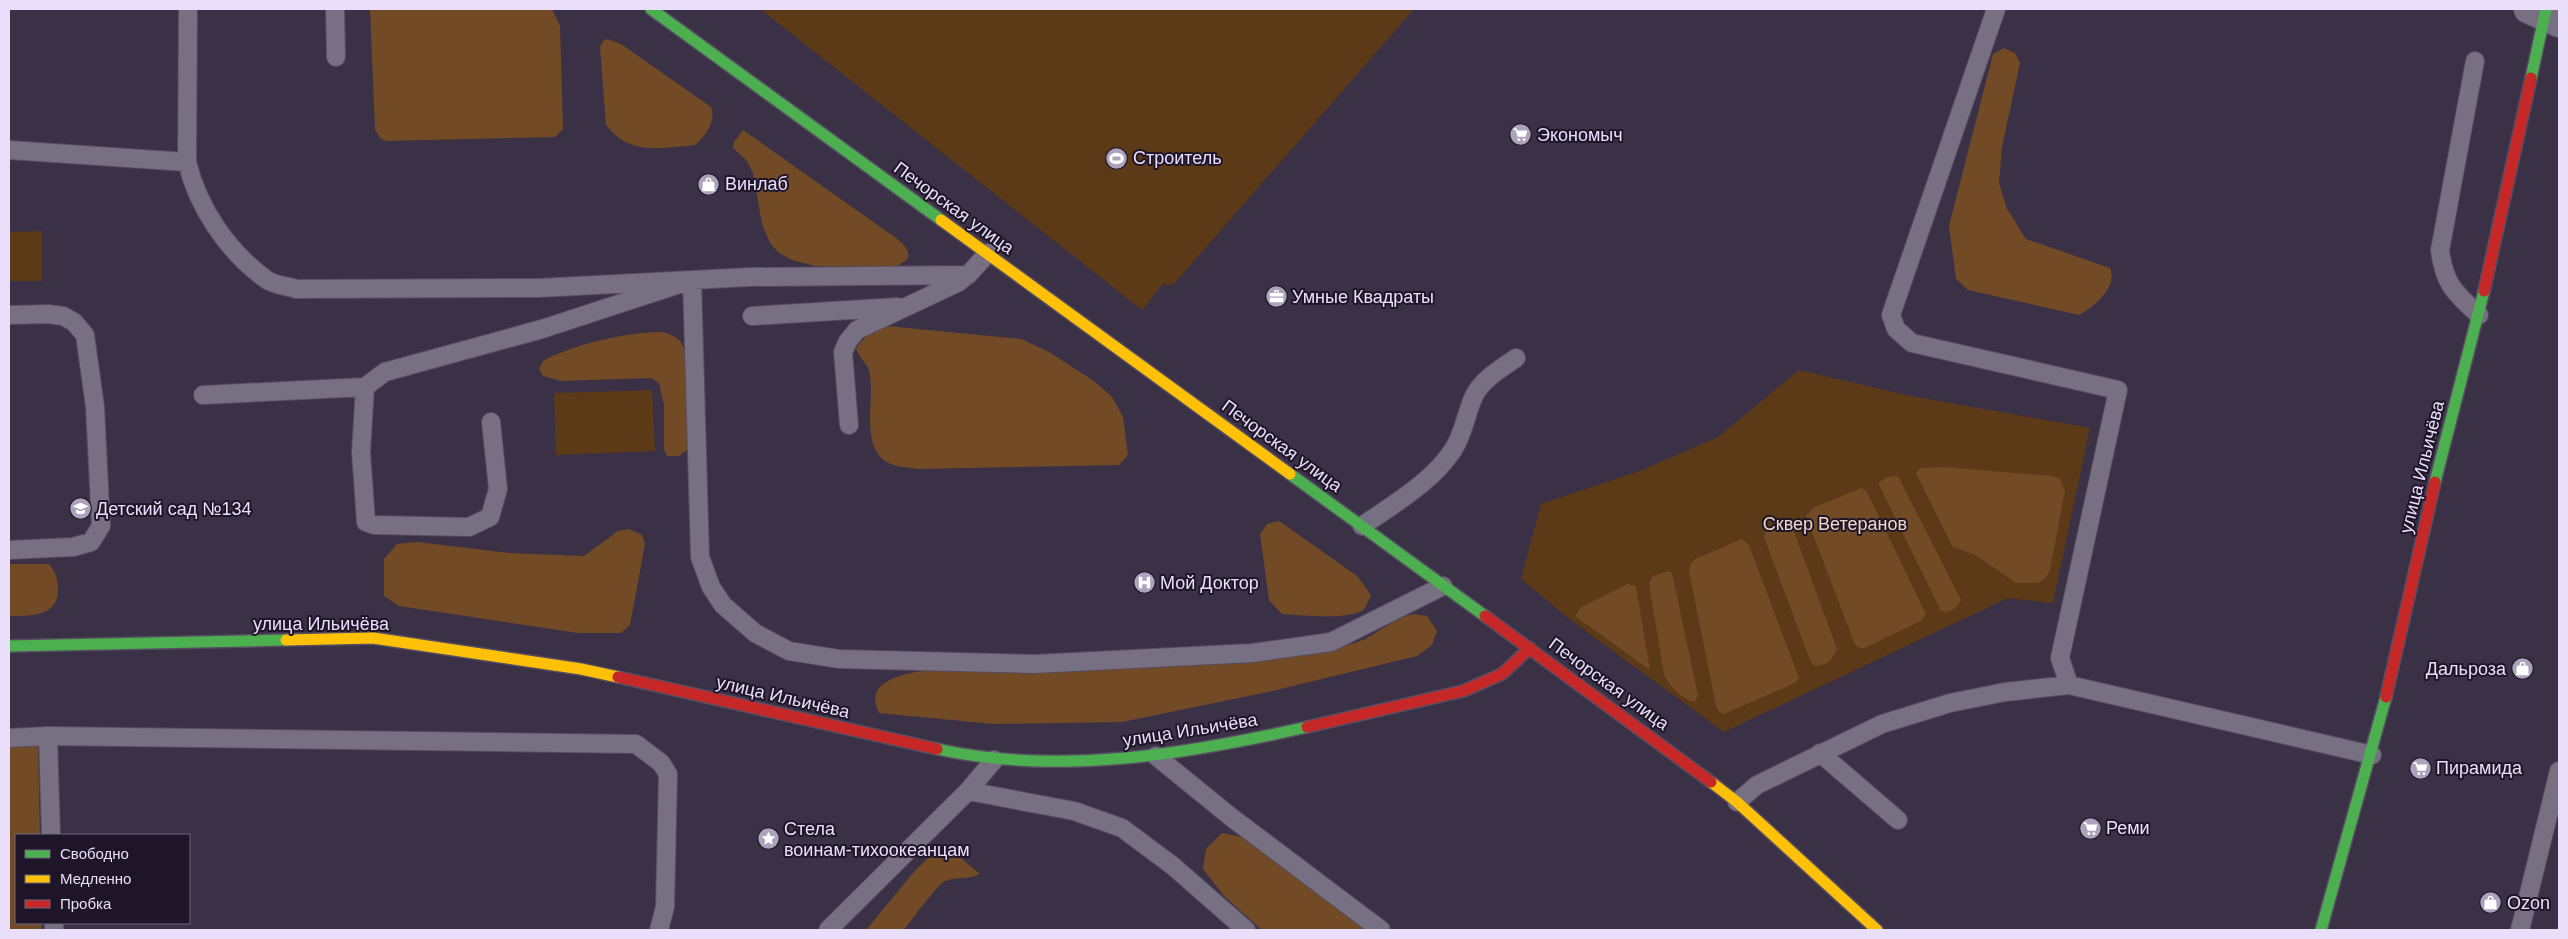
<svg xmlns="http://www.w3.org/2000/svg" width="2568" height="939" font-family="Helvetica,sans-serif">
  <rect width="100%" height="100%" fill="#3b3147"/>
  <path fill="#5c3917" d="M760,9h654l-241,276 -10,-1 -21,26z
    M42,231v50h-33v-49z
    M1799,370l107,25 184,33 -37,175 -45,-5 -284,134 -152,-111 -51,-42 20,-75 99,-33 78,-34z
    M652,390l3,61 -99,4 -2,-62z"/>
  <path fill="#724a25" d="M370,9h182l8,17 3,103 -8,8 -169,4 -6,-3 -5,-9z
    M607,39l14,5 90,63c6,13 -6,30 -16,38 -35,3 -65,11 -89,-20l-6,-78 3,-6z
    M2004,48l11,5 5,10 -18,84 -3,36 8,26 19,30 84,29c8,19 -16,39 -31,47l-111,-25 -12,-11 -7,-53 44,-172z
    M743,130l153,108c7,6 14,11 12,21l-12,8 -81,-1 -23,-6 -13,-7 -9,-10 -8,-19 -9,-51 -6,-12 -14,-13 1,-6z
    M887,326l134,13 28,13 45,29 18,16 11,20 5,38 -9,10 -202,4c-9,-2 -22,-2 -30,-7 -28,-16 -11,-65 -18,-91 -2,-8 -11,-14 -13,-23l11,-13z
    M663,332c7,2 15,5 19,12 11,19 7,81 7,104l-10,8h-12l-3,-7v-44l-5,-22 -8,-5 -90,3 -18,-5 -4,-7 4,-8c32,-17 83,-29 120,-29z
    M1943,467l110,9 7,3 5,12 -15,79 -5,9 -7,4h-22l-39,-27 -25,-10 -36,-73 4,-5z
    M1898,476l63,124c-3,8 -12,14 -20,11l-63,-128 9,-6z
    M1861,488l5,2 60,124 -5,7 -59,28 -7,-4 -49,-129 7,-8z
    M1279,521l78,55 14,19c-2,4 -4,10 -7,14 -13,12 -64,6 -82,5l-13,-14 -9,-66 7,-10z
    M1786,521l7,8 44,120c-4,11 -11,17 -23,17l-4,-6 -46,-123 2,-6z
    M629,529l13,6 3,9 -15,81 -9,8h-43l-179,-27 -15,-10v-37l13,-15 20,-2 92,11 75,3 34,-25z
    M1742,539l7,6 50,133 -4,5 -71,31 -5,-2 -3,-6 -27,-134 1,-7 5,-6z
    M9,564h40c7,8 9,16 9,26 0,27 -29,26 -49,26z
    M1669,571l3,2 26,122 -3,7c-12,-2 -26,-16 -31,-27l-15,-92 4,-7z
    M1627,584l9,2 14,84 -75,-54 6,-9z
    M1413,614l14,2 10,15 -5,14 -15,11 -149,36 -146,30 -129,2 -114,-11c-7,-15 -5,-25 11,-33 35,-17 82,-7 120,-9 107,-4 214,-14 321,-21 11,-4 23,-6 34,-11 17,-9 30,-21 48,-25z
    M38,745l2,90h-24v88h25l1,7h-33v-183z
    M1222,833l24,5 123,92h-107l-38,-34 -21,-27 3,-20z
    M932,854h24l24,20c-12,6 -22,2 -35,7 -8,4 -34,40 -41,49h-38l47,-57z"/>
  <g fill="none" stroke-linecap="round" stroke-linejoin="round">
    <defs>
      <path id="lane" d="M188,9l-1,153c11,46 41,90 80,118 7,5 20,6 29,9l242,-1 212,-11 218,-2 20,-22
        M335,9l1,48
        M1996,9l-105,306 5,14 16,14 206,47 -58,268 9,27
        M2475,61l-35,189c4,34 15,43 39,65
        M9,150l178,12
        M9,315l39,-1 15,2 11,6 11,13 10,72 6,119 -10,16 -18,5 -64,3
        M752,316l146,-9
        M203,395l162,-8
        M491,422l7,67 -8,28 -21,10 -95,-2 -8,-3 -5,-70 4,-65 20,-15 157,-43 150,-49 8,277 11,30 12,18 32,28 34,18 50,8 195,5 218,-11 79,-11 112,-56
        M849,425l-6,-73 5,-11 9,-11 102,-48 8,-7
        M1362,526c32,-22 70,-44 91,-76 11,-17 13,-37 21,-54 8,-17 28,-28 42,-38
        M48,736l3,99
        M9,738l39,-2 588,8 25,19 7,11 -3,133 -6,23
        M1820,753l78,67
        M1156,756l75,61 150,113
        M968,791l106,20 48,17 51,38 73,64
        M1737,802l20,-17 125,-61 68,-21 55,-11 64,-7 303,70
        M54,923v7
        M828,930l140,-139 26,-31
        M2520,930l39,-159"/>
      <path id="street" d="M2528,9l31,14"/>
      <path id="fast" d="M651,9l290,211
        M2531,78l15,-69
        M1290,474l195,142
        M2435,482l49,-191
        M9,646l277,-6
        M937,749c122,27 250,5 370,-22
        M2321,930l65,-233"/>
      <path id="slow" d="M941,220l349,254
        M286,640l87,-2 208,31 37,8
        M1711,782l26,20 140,128"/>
      <path id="jam" d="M2484,291l47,-213
        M1485,616l226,166
        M618,677l319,72
        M2386,697l49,-215
        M1307,727l156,-36 39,-17 28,-26"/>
    </defs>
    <use href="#lane" stroke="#574d61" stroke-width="20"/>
    <use href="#street" stroke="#574d61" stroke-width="30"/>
    <use href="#fast" stroke="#574d61" stroke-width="14"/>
    <use href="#slow" stroke="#574d61" stroke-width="14"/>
    <use href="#jam" stroke="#574d61" stroke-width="14"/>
    <use href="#lane" stroke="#777082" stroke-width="18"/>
    <use href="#street" stroke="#777082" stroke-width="28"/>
    <use href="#fast" stroke="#4caf50" stroke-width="11"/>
    <use href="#slow" stroke="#ffc107" stroke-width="11"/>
    <use href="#jam" stroke="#c62828" stroke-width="11"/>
  </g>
  <defs>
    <symbol id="supermarket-disc" viewBox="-11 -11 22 22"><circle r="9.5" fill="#ada2bb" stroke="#1e1528"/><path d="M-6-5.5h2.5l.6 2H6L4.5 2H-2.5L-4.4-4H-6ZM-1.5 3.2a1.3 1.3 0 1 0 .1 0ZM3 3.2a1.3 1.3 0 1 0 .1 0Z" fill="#fff"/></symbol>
    <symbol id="stadium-disc" viewBox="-11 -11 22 22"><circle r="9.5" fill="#ada2bb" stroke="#1e1528"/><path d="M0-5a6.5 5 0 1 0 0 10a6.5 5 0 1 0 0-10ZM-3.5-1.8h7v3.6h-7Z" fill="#fff"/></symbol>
    <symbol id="shop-disc" viewBox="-11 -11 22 22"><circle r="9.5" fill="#ada2bb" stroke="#1e1528"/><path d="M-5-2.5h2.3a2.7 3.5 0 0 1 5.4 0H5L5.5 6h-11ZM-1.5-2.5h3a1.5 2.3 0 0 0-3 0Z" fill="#fff"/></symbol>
    <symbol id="office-disc" viewBox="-11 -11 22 22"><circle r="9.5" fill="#ada2bb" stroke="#1e1528"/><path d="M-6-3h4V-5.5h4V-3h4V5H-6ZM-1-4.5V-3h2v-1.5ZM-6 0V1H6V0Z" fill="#fff"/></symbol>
    <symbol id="school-disc" viewBox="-11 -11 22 22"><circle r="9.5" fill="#ada2bb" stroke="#1e1528"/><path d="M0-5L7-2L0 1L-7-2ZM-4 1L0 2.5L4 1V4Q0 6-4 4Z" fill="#fff"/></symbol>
    <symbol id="hospital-disc" viewBox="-11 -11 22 22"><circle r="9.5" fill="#ada2bb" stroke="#1e1528"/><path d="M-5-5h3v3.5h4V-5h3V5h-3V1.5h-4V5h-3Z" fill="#fff"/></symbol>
    <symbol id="sight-disc" viewBox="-11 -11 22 22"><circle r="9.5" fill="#ada2bb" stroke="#1e1528"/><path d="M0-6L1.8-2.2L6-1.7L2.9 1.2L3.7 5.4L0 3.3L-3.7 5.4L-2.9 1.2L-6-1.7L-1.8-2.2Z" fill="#fff"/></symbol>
  </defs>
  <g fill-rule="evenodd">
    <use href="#supermarket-disc" x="1508" y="122" width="25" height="25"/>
    <use href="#stadium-disc" x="1104" y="146" width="25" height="25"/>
    <use href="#shop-disc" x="696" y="172" width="25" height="25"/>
    <use href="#office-disc" x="1264" y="284" width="25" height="25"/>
    <use href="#school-disc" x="68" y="496" width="25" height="25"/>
    <use href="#hospital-disc" x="1132" y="570" width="25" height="25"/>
    <use href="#shop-disc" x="2510" y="656" width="25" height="25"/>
    <use href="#supermarket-disc" x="2408" y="756" width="25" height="25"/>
    <use href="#supermarket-disc" x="2078" y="816" width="25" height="25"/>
    <use href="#sight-disc" x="756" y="826" width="25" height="25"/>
    <use href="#shop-disc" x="2478" y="890" width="25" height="25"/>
  </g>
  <g text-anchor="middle" stroke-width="4" stroke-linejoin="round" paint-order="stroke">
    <g font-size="18" fill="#eadffa" stroke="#1e1528" text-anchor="start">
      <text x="1537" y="141">Экономыч</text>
      <text x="1133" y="164">Строитель</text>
      <text x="725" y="190">Винлаб</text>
      <text x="1292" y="303">Умные Квадраты</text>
      <text x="96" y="515">Детский сад №134</text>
      <text x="1160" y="589">Мой Доктор</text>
      <text x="2506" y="675" text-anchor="end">Дальроза</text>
      <text x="2436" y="774">Пирамида</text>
      <text x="2106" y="834">Реми</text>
      <text x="784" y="835">Стела<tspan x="784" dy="21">воинам-тихоокеанцам</tspan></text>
      <text x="2507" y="909">Ozon</text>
    </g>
    <g font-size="18" fill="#eadffa" stroke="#1e1528">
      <text transform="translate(954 208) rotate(36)" y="6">Печорская улица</text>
      <text transform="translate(1282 446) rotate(36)" y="6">Печорская улица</text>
      <text transform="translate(2422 467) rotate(-76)" y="6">улица Ильичёва</text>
      <text x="321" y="630">улица Ильичёва</text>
      <text transform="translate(1609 684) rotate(36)" y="6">Печорская улица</text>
      <text transform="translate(783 697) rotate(13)" y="6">улица Ильичёва</text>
      <text transform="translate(1190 730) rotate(-9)" y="6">улица Ильичёва</text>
    </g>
    <g font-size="18" fill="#efdac7" stroke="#1e1528">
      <text x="1835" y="530">Сквер Ветеранов</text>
    </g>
  </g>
  <rect width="2568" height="939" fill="none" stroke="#eadffa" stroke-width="20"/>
  <rect x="15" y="834" width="175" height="90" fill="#1e1528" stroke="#70667c"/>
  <rect x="25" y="850" width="25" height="8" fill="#4caf50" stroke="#70667c"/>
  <text x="60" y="859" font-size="15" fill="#eadffa">Свободно</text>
  <rect x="25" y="875" width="25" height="8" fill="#ffc107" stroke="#70667c"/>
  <text x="60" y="884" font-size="15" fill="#eadffa">Медленно</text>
  <rect x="25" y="900" width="25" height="8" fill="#c62828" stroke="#70667c"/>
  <text x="60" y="909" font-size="15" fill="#eadffa">Пробка</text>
</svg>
